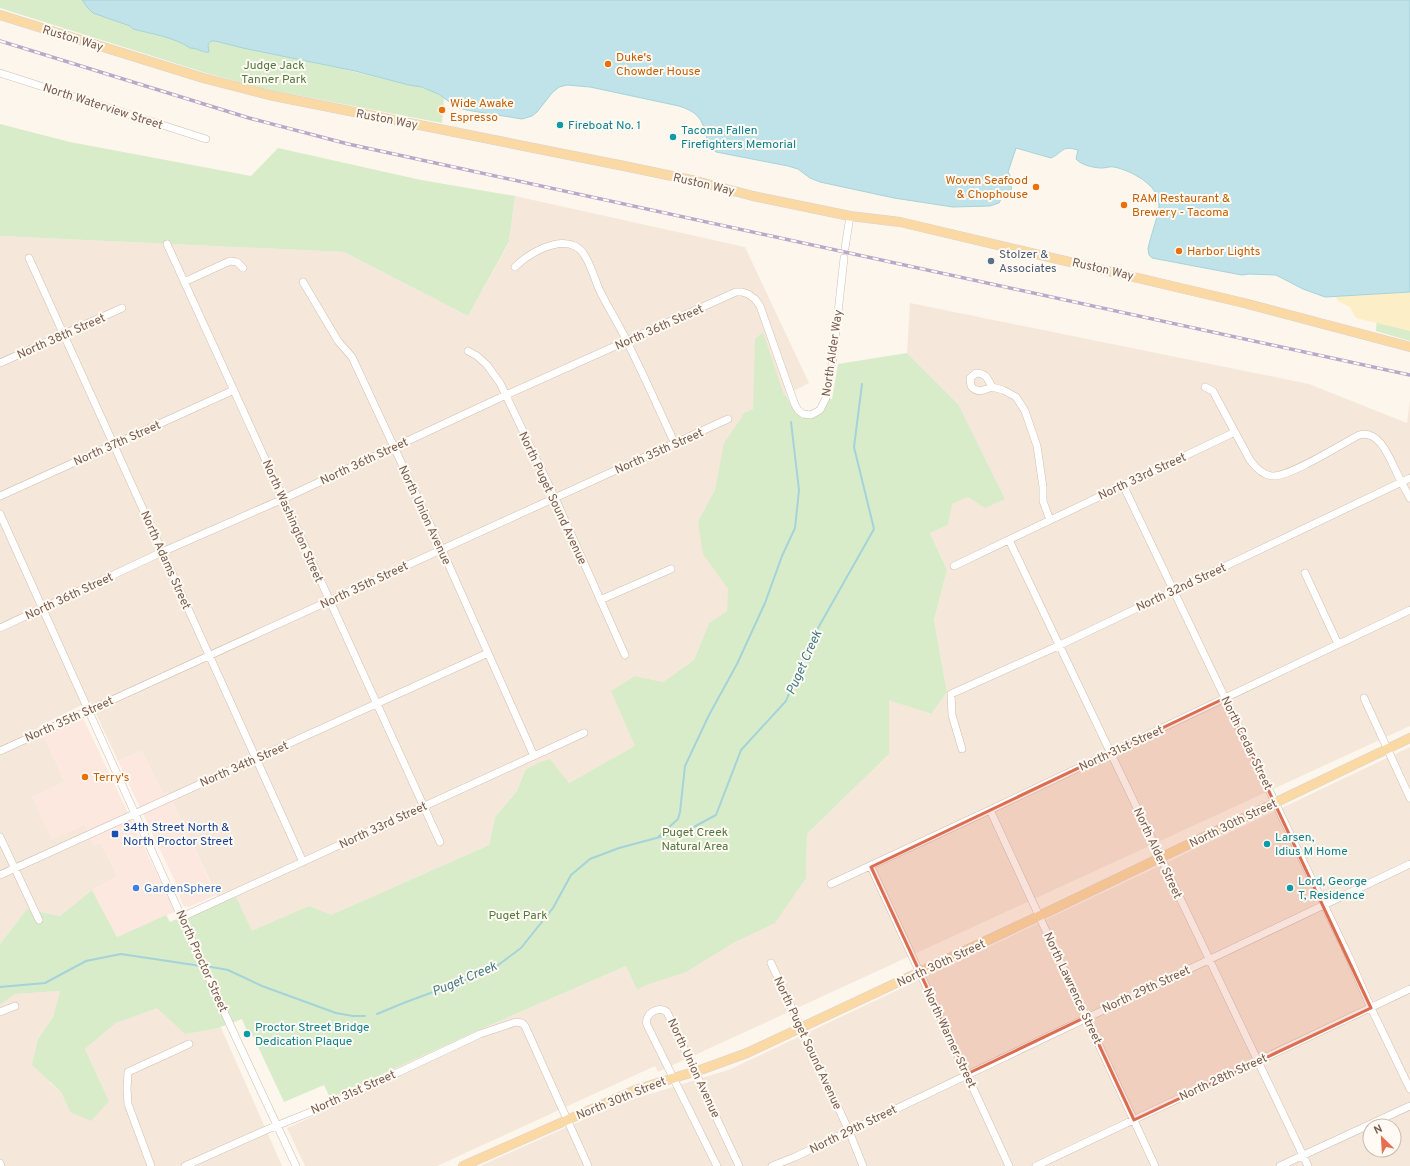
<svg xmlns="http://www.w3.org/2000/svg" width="1410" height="1166" font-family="Overpass,sans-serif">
  <rect width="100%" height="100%" fill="#fdf6ec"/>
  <path fill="#f5e8da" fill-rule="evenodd" d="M515,196l230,51 64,136 -19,10 -48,21 -7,192 -26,17 -15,37 -31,22 -28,-6 1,70 -67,37 -44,-14 -8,22 -22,26 -6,28 -230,102 -40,-47 -51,-108 -5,2 -21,-43 -24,10 -28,-60 -51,25 26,56 -33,15 53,28 9,20 7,-3 16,34 -25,14 -32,26 -33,-7 -27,35v-708l344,16 124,64 41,-73z
    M910,303l399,81 98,39 3,-23v326l-752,346 -3,-6 -218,100h-132l-18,-38 47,-21 -4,-9 149,-68 147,-64 11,24 169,-112 1,-44 82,-80v-55l41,15 17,-22 -13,-72 13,-50 -17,-37 18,-8 3,-21 17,-7 -10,-93 -51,-51z
    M1410,747v419h-930l141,-63 110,-34zM1370,1126h24v24h-24z
    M204,989l78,177h-282v-161l15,-11 45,-3 -7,26 -15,22 12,44 11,9 9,20 39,-11 -24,-52 31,-26z"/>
  <path fill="#fde8e0" d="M83,718l92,194 -58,25 -25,-47 25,-14 -16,-34 -7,3 -9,-20 -33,15 -20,-43 33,-16 -22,-45z
    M142,751l21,43 5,-2 48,103 -27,12 -5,-1 -2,-3 -2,-6v-5l-62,-131z"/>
  <path fill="#d8ecc9" d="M0,0h82l5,7 43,19 4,3c18,5 40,8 56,19h7l7,5 7,-12h4c58,14 117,24 174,39 19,5 40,6 55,19l-2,24 -178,-34 -58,-16 -206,-65z
    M0,124l70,18 181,34 27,-28 143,32 94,16 -6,46 -41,74 -124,-64 -344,-16z
    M1410,292v49l-34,-10 2,-37z
    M763,332l21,63h2c3,6 6,14 12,19 14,12 26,-2 31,-15h3l6,-35 69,-11 51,51 47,95 -20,9 -17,-11 -16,7 -4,21 -18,8 17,37 -13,50 13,72 -16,22 -42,-14v54l-82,80 -1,44 -31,45 -42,20 -47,29 -40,13 -9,5 -11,-24 -147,64 -149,68 -6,-13 -40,17 -33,-70 -3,1 -6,-14 -24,9 -33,6 -28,-26 -41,15 -31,26 24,52 -18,20 -21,-9 -9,-20 -29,-27 6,-26 15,-22 7,-26 -45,3 -15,11v-61l27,-35 33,7 32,-26 25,47 49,-22 4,7 64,-29 18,38 57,-25 22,9 158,-70 6,-28 22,-26 8,-21 13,-7 12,-4 19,24 66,-37 -24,-55 24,-15 28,6 31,-22 15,-37 18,-12 1,-22 -25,-35 -5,-32 17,-32 9,-47 18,-26v-3l11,-5 2,-70z"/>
  <path fill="#fcefc7" d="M1410,292v39l-54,-13 -6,-11 -12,-6 -4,-6z"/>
  <path fill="#bfe3e8" stroke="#a5d3da" d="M82,0h1328v292l-85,5 -22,-8 -27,-14 -27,-1 -7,1 -90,-17 -3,-3 -1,-6c2,-12 11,-34 11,-45 0,-19 -29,-34 -45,-37 -4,-1 -8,1 -12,1 -8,0 -21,-3 -26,-9l2,-9c-17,-5 -14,2 -27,8l-35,-10 -8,24 4,7 -1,13 -7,1 -5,10 -9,3 -37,1 -59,-9 -74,-16 -10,-4 -12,-9 -10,-3 -72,-14c-18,-16 -3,-36 -37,-46l-89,-19 -23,-2 -8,2 -7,6 -15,19 -5,4 -10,3 -6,-1 -50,-8 -9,-3 -19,-13 -16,-7 -13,-2 -54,-14 -112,-23 -28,-7h-4l-3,4 1,7c-8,1 -10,-4 -19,-4 -16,-11 -38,-14 -57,-19l-3,-3 -37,-13 -6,-6z"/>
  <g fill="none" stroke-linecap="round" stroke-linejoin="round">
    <path stroke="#a5d3da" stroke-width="2" d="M657,838l21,-19 2,-7 5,-46 24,-51 28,-51 28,-61 17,-47 13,-28 4,-38 -8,-68
      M206,966l22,4 34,16 74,27 17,3h12
      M0,987l45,-4 41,-22 35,-7 80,12
      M377,1014l29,-12 49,-18 39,-16 27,-20 32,-40 18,-33 19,-16 29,-11 71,-19 26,-14 25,-65 45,-49 23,-57 65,-115 -20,-82 8,-63"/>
    <defs>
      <path id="minor" d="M0,73l206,66
        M167,244l273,598
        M845,248l5,-32
        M29,258l274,604
        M515,267c13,-13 41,-30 60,-21 13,6 19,33 25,45 8,17 19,33 27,51 17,33 32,68 48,102
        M184,282l46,-21 7,1 6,6
        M303,282l35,59 14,16 90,193 92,206
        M468,351l9,5 10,9 13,18 55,115 70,157
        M0,363l122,-55
        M992,387c-8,3 -15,7 -21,-1l-1,-8 6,-5c10,0 12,6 16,14l11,3 13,7 9,14 12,35 6,41v14l7,19
        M1205,387l8,4 3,6 34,63c5,7 13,15 22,16 16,2 70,-32 87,-41 20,-6 30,22 37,36 4,9 9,18 14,27
        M1123,485l226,472 22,51 39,81
        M0,496l234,-106
        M0,514l231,513 65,139
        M1009,540c98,209 199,417 299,626
        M954,566l281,-134
        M1305,573l33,71
        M600,600l71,-31
        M0,628l162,-76 121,-53 223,-104 230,-103h6l6,2 7,5 5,7 35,99 3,5 5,4 8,1 9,-5 6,-12 7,-40 11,-100
        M1364,698l46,100
        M962,749l-10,-34 -1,-21 107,-48 352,-168
        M0,751l728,-332
        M990,810l165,356
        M0,837l39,83
        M871,867l138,299
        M0,875l488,-222
        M831,884l159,-74 420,-200
        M182,917l402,-184
        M771,963l78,168 14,35
        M0,1012l15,-6
        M0,1163l1,3
        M151,1166l-23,-62 -1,-15 1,-17 61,-28
        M185,1166l81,-36 67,-27 147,-69 36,-12 6,1 3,3 63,140
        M717,1166l-70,-141c-3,-11 11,-20 20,-13l72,154
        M772,1166l23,-9 615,-293
        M1036,1166l374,-177
        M1280,1166l130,-60"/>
      <path id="major" d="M0,15l203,63 66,17 355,71 72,15 57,15 97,20 50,6 344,81 166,44
        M463,1166l172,-76 68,-21 44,-16 292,-137 371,-178"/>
    </defs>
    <use href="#minor" stroke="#d1beb0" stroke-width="8"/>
    <use href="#major" stroke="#dad1cd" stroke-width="10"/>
    <use href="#minor" stroke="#fff" stroke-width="7"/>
    <use href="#major" stroke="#fbd9a5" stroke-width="9"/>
    <defs>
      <path id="rail" d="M0,41l249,77 99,26 1062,231"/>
    </defs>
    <use href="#rail" stroke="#b9a8c9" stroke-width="3.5"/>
    <use href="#rail" stroke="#fffaf3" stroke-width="2" stroke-dasharray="6" stroke-linecap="butt"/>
  </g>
  <path fill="#dc6d51" fill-opacity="0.2" stroke="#dc6d51" stroke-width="3" stroke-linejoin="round" d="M1225,698l146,310 -237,112 -48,-103 -119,57 -96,-207z"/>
  <g fill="#e8710a" stroke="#fffaf3" stroke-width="1.5">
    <circle cx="608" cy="64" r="4"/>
    <circle cx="442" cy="110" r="4"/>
    <circle cx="1036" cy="187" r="4"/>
    <circle cx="1124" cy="205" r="4"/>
    <circle cx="1179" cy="251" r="4"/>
    <circle cx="85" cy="777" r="4"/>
  </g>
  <g fill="#0f9aa8" stroke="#fffaf3" stroke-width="1.5">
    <circle cx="560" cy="125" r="4"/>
    <circle cx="673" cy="137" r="4"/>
    <circle cx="1267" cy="844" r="4"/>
    <circle cx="1290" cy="888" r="4"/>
    <circle cx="247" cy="1034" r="4"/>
  </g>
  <circle fill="#5c6f8a" stroke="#fffaf3" stroke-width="1.5" cx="991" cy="261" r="4"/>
  <rect fill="#1a4fb4" stroke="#fffaf3" stroke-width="1.5" x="111" y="830" width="8" height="8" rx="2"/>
  <circle fill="#3f7fe0" stroke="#fffaf3" stroke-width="1.5" cx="136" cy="888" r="4"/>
  <g text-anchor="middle" stroke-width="4" stroke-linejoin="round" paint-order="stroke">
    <g font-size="12" fill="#7a5c4d" stroke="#fffaf3">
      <text transform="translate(73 38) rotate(17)" y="4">Ruston Way</text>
      <text transform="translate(103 106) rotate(18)" y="4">North Waterview Street</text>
      <text transform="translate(387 119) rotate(11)" y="4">Ruston Way</text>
      <text transform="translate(704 184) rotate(13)" y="4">Ruston Way</text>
      <text transform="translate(1103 269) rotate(13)" y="4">Ruston Way</text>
      <text transform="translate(659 327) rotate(-24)" y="4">North 36th Street</text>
      <text transform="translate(61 336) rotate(-24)" y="4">North 38th Street</text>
      <text transform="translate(832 353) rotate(-82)" y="4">North Alder Way</text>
      <text transform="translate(117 443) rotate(-24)" y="4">North 37th Street</text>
      <text transform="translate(659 451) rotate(-24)" y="4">North 35th Street</text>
      <text transform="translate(364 461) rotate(-25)" y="4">North 36th Street</text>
      <text transform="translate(1142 476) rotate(-25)" y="4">North 33rd Street</text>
      <text transform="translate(553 498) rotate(65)" y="4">North Puget Sound Avenue</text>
      <text transform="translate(425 515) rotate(65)" y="4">North Union Avenue</text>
      <text transform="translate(293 521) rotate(66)" y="4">North Washington Street</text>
      <text transform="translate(166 560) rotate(66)" y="4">North Adams Street</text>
      <text transform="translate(364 585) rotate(-25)" y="4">North 35th Street</text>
      <text transform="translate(1181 587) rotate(-25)" y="4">North 32nd Street</text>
      <text transform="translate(69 596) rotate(-25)" y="4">North 36th Street</text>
      <text transform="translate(69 719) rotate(-24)" y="4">North 35th Street</text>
      <text transform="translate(1247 743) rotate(64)" y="4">North Cedar Street</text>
      <text transform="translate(1121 748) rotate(-25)" y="4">North 31st Street</text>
      <text transform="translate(244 764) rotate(-24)" y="4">North 34th Street</text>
      <text transform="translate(1233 823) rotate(-26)" y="4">North 30th Street</text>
      <text transform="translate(383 825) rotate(-25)" y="4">North 33rd Street</text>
      <text transform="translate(1158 853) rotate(65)" y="4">North Alder Street</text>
      <text transform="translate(202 961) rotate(66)" y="4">North Proctor Street</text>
      <text transform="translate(941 963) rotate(-25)" y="4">North 30th Street</text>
      <text transform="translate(1073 988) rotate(65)" y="4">North Lawrence Street</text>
      <text transform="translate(1146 989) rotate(-25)" y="4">North 29th Street</text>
      <text transform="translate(950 1038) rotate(65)" y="4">North Warner Street</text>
      <text transform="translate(808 1043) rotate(65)" y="4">North Puget Sound Avenue</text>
      <text transform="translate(694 1068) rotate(65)" y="4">North Union Avenue</text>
      <text transform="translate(1223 1077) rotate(-25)" y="4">North 28th Street</text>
      <text transform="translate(353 1092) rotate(-24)" y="4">North 31st Street</text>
      <text transform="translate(621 1098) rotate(-22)" y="4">North 30th Street</text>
      <text transform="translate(853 1129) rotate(-26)" y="4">North 29th Street</text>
    </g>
    <g font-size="12" fill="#c56008" stroke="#fffaf3" text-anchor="start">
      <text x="616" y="61">Duke's<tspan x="616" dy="14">Chowder House</tspan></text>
      <text x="450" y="107">Wide Awake<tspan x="450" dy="14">Espresso</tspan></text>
      <text x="1028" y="184" text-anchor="end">Woven Seafood<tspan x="1028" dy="14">&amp; Chophouse</tspan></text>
      <text x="1132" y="202">RAM Restaurant &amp;<tspan x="1132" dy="14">Brewery - Tacoma</tspan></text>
      <text x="1187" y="255">Harbor Lights</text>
      <text x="93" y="781">Terry's</text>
    </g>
    <g font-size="12" fill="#537a41" stroke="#fffaf3">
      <text x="274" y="69">Judge Jack<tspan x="274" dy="14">Tanner Park</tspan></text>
      <text x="695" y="836">Puget Creek<tspan x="695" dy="14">Natural Area</tspan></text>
      <text x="518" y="919">Puget Park</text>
    </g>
    <g font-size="12" fill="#0d838f" stroke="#fffaf3" text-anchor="start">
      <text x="568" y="129">Fireboat No. 1</text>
      <text x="681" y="134">Tacoma Fallen<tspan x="681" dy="14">Firefighters Memorial</tspan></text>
      <text x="1275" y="841">Larsen,<tspan x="1275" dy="14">Idius M Home</tspan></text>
      <text x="1298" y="885">Lord, George<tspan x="1298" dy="14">T, Residence</tspan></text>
      <text x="255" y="1031">Proctor Street Bridge<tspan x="255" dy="14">Dedication Plaque</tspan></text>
    </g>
    <g font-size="12" fill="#4e5e75" stroke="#fffaf3" text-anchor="start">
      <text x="999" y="258">Stolzer &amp;<tspan x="999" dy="14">Associates</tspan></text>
    </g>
    <g font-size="12" fill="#164399" stroke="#fffaf3" text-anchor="start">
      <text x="123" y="831">34th Street North &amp;<tspan x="123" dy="14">North Proctor Street</tspan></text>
    </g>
    <g font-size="12" fill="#366cbe" stroke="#fffaf3" text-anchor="start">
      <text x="144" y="892">GardenSphere</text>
    </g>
    <g font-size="13" font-style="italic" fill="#437c86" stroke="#fffaf3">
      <text transform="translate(803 662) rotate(-66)" y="5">Puget Creek</text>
      <text transform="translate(464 978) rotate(-23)" y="5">Puget Creek</text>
    </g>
  </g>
  <g transform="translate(1382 1138) rotate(335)"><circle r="19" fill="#fffaf3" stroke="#cabbb1"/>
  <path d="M0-3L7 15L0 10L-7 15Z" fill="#e76f51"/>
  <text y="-6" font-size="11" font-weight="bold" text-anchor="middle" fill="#7a5c4d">N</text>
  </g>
</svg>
